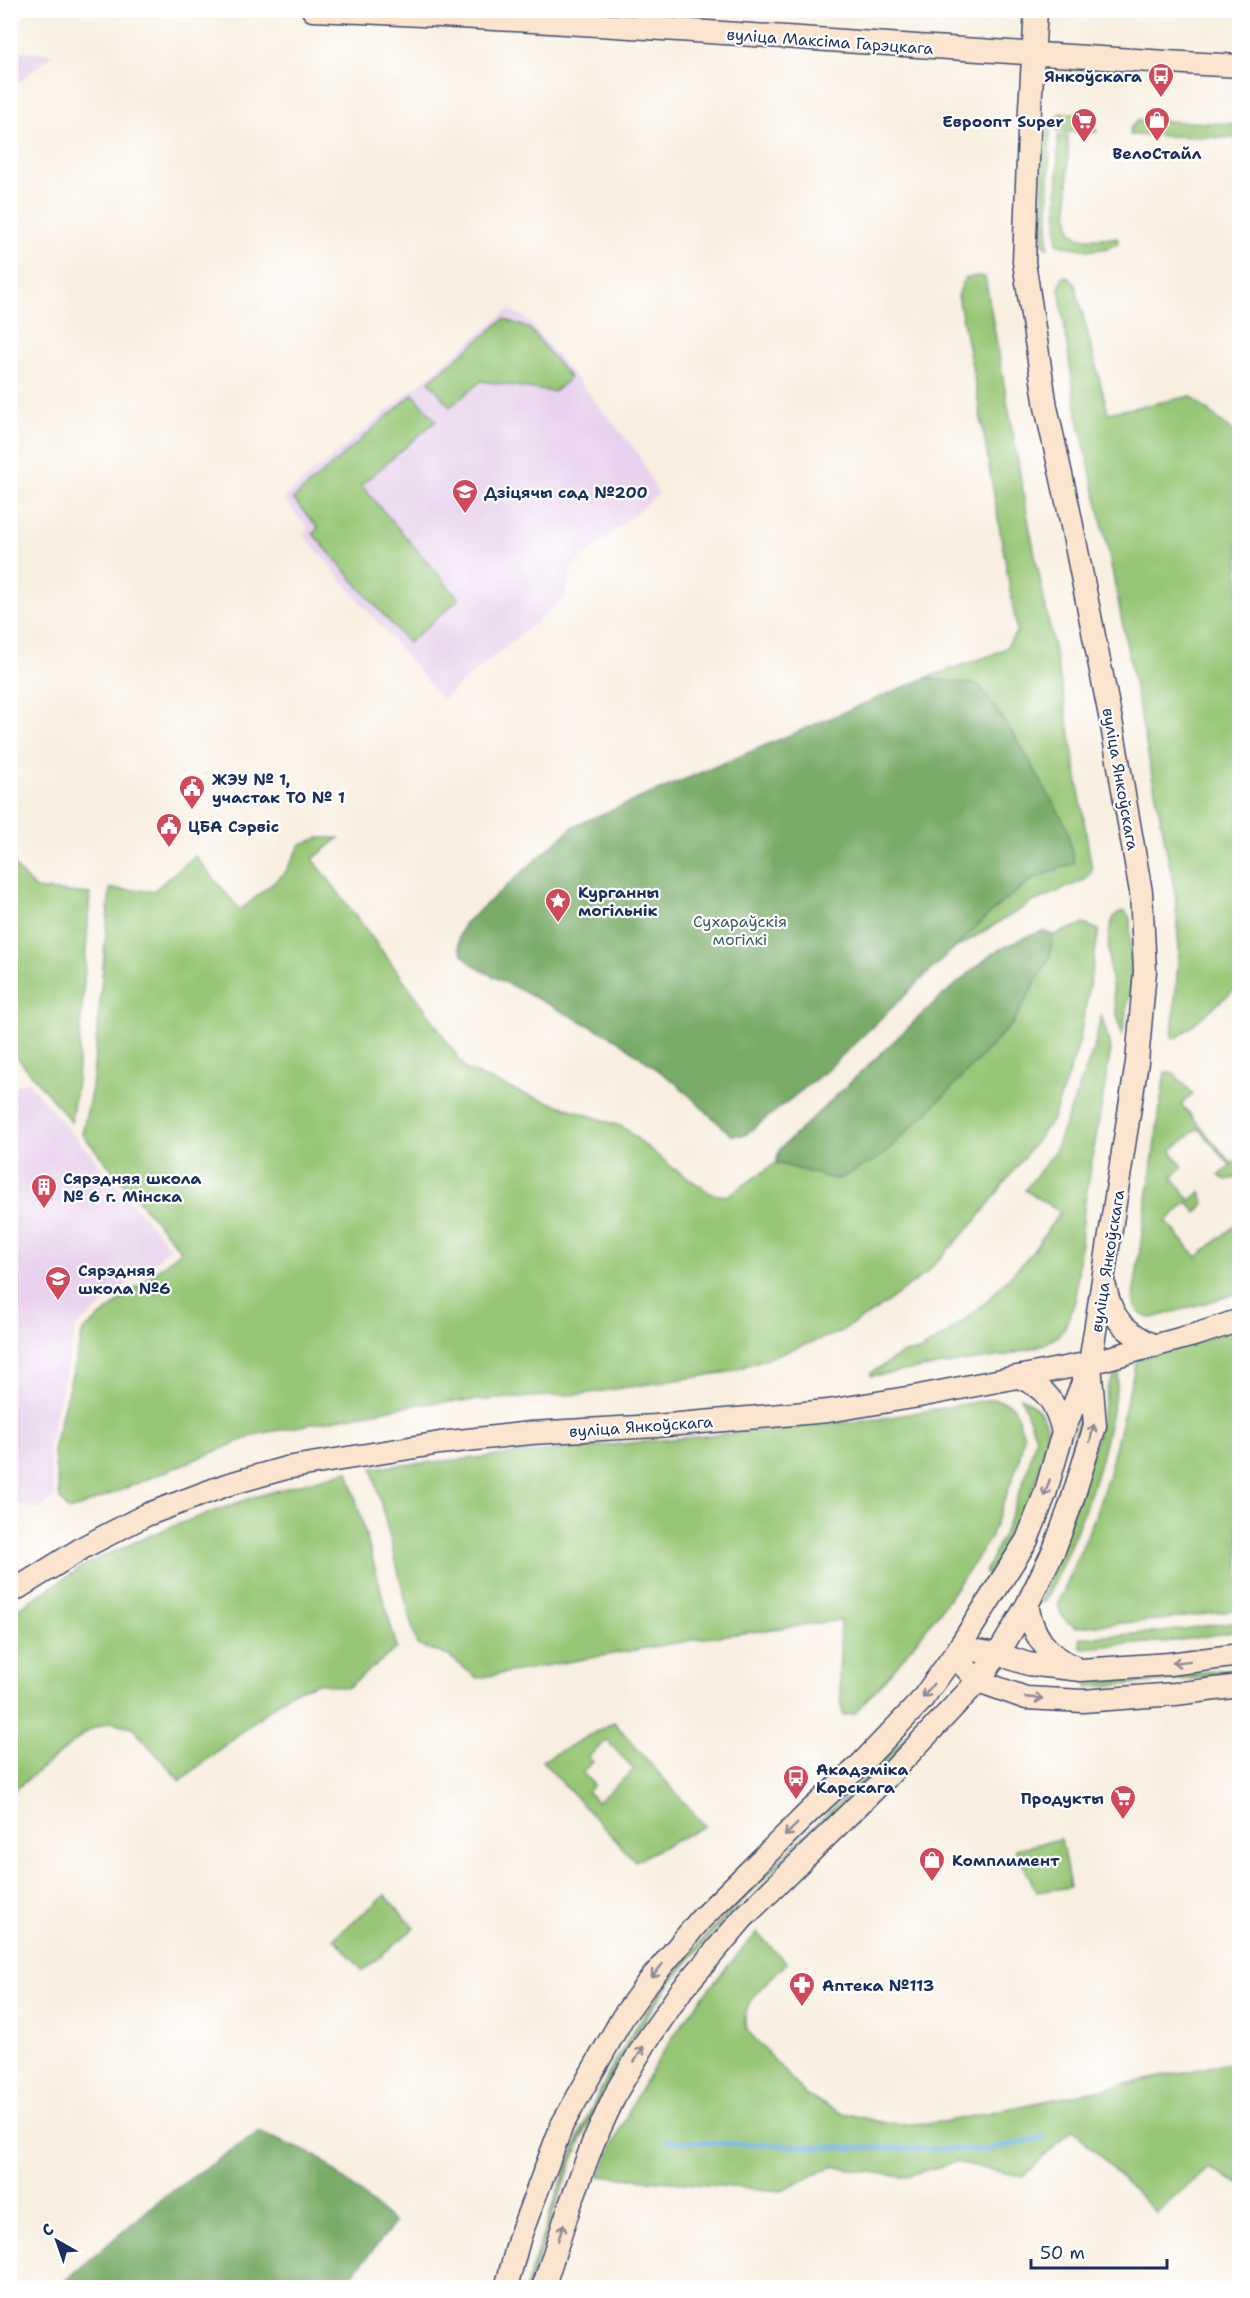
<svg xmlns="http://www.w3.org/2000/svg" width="1250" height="2298" font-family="'Shantell Sans',sans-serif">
  <rect width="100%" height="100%" fill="#fff"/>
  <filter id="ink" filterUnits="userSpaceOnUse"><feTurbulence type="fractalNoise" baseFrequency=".0167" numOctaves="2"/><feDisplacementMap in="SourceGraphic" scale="12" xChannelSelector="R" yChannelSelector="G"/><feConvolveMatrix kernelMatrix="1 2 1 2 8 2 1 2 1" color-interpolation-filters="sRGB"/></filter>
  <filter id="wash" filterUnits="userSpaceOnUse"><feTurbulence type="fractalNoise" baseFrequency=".008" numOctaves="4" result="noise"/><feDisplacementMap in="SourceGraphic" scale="24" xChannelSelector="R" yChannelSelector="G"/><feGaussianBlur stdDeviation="1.35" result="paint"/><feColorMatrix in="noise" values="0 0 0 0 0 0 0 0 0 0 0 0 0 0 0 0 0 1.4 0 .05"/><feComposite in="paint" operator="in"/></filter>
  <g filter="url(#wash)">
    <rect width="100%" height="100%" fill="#f8efe0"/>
    <path fill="#e9d2ed" d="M11,50l42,4 -42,35z
      M508,310l16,6 114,137 20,41 -86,73 -7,31 -123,101 -139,-165 5,-6 -23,-27v-5z
      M27,1081l144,167 -95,79 -28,122 7,48 -16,13 -23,-6 -6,4v-420z"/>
    <path fill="#96c675" stroke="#587a6a" stroke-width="1.5" fill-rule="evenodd" d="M1060,113h28l9,19h-39l-2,-13z
      M1139,120l100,4v14l-109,-3 1,-8z
      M1043,122l7,2 -2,124 -6,-6z
      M1068,135v79l3,17 9,7h37l1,5c-19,12 -41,6 -61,0l1,-107z
      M976,276l9,1 45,253 34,168 28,172 -7,10 -54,23 -84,50 54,-50 34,-25 38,-15 -94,-178 -54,-7 64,-22 17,-8 11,-17 -43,-254 -16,-81 6,-17z
      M1067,276l8,8 33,129 83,-17 43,37h5v553l-62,52h-5l7,-88 -4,-57 -67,-344 -31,-135 -18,-126 4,-11z
      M504,319l26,10 40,49 -16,14 -73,-11 -31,26 -21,-26z
      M413,394l23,27 -75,64 98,114 -51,44 -95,-109 5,-6 -25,-29z
      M319,838h20l-26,21 108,144 45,67 53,22 104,35 50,41 39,26 15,2 49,-33 62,17 175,-157 36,-65 4,-23 31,-11 15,6 -20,113 -26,76 -78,103 -50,52 -47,35 -38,23 -111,40 -147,22 -164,10 -160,30 -189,77 -9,-12 -7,-49 30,-119 98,-80 -99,-117 10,-46 18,-199 43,2 42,-35 45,54 45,-37 16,-29z
      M10,861l25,28 55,5 -13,186 -6,42 -60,-72z
      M1125,911l5,7 1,65 -9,54c-4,-20 -30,-124 3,-126z
      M1101,1015l10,34 -26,153 -10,99 -11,28 -8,8 -11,7 -37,11 -137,21v-3l32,-20 17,-2 29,-19 35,-28 47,-50 29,-42 -35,-22 29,-37 40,-105z
      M1165,1072l9,2 19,20 -12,10 51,60 8,-6 -1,16 -4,4 -9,2 -7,-4 12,-10 -33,-38 -27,23 12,16 -11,10 18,23 11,-8 3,11 -7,10 -9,-11 -22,19 31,36 42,-35v67l-6,6 -81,23c-13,-2 -16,-8 -19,-20z
      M1239,1329v281l-71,9 -92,8c-12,-6 -15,-11 -18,-23l36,-85 14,-42 29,-118z
      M1121,1364c-7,36 -13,73 -24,109 -13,43 -31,84 -50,124l-3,5 -4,1 58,-169 10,-48z
      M1021,1397c10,6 21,14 25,26 10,25 -39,127 -51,155l-10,-5 24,-52 17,-46 10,-38z
      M993,1399l13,3 8,5 10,29 -6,28 -29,76 -49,71 -45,57 -41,46 -11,1 -4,-36 2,-59 -144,19 -220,39 -28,-22 -32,-11 -45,-177 507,-49z
      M1083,1403l3,7c-16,64 -35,127 -67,185l-4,-2c31,-60 52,-124 68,-190z
      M348,1471l49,177 -50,40 -29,-5 -28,10 -110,88 -48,-54 -22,-5 -21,8 -78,63v-180l81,-52 76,-33 86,-31z
      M1239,1621v10l-64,10 -94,7 -1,-10 82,-6z
      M1239,1668v4l-5,1 -61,8 -86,6v-5l82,-6z
      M924,1718l3,2 -26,28c-88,86 -186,167 -255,270 -55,82 -88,176 -117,269l-3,1c29,-94 61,-188 116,-270 76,-115 189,-201 282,-300z
      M614,1722l91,104 -70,35 -93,-100zM607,1740l27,30 -37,32 -10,-10 7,-7 -12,-13 11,-10 -5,-5z
      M1061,1839l9,48 -33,5 -22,-43z
      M385,1895l29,33 -51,43 -29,-33z
      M757,1933l30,30c-18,18 -48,38 -41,66l60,66 33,17 46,11 25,1 33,-2 296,-61v123l-30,-16 -53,45 -83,-84 -50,48 -67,-15 -54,15 -70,-11 -50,25 -182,-15c12,-27 23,-54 37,-80 32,-60 74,-113 120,-163z"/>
    <path fill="#78ab66" stroke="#4a6d62" stroke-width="1.5" d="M925,678l54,7 39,56 49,86 7,36 -39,15 -34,25 -176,169 -80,63h-14l-53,-50 -62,-46 -137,-70c-20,-14 -27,-24 -14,-46l109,-97z
      M1042,931l11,4 -4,23 -36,65 -72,76 -60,58 -43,23 -62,-17 4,-14 154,-146 59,-50 32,-16z
      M258,2132l59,24 78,67 -53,64h-284l104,-89z"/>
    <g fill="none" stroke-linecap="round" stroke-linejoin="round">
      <path stroke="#71b1e5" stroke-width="5" d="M667,2141l154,6 166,3 56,-12"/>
    </g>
  </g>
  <g filter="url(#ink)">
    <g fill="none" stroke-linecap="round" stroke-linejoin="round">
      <defs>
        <path id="secondary" d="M313,10c309,13 617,39 927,56
          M1105,1287c7,33 20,45 50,59
          M1019,1377c28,11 37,26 44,55
          M10,1593l74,-46 62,-32 80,-30 60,-17 154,-25 91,-10 125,-7 172,-15 91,-15 171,-33 108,-29 42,-14
          M1027,1605c6,31 18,48 47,62
          M1240,1655l-71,9 -88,6 -53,-6 -30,-10 -26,-4 -15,1 4,12 17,18 48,17 57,3 92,-7 65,-8
          M506,2288l14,-52 42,-111 61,-108 23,-32 54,-65 109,-108 51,-47 60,-63 37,-51 70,-111 18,-46 18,-62 25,-62
          M543,2288l27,-83 23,-62 25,-54 28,-47 35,-51 62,-73 145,-142 90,-95 20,-27 29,-49 27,-55 17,-46 24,-78 -5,-63 47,-301 8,-91 -4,-79 -29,-166 -44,-220 -22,-99 -22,-145 6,-154 6,-98"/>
      </defs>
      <use href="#secondary" stroke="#3c4c72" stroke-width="25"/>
      <use href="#secondary" stroke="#fce5cf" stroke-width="22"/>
    </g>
    <defs><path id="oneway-shaft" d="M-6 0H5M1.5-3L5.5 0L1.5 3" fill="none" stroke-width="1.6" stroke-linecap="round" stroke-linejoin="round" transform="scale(1.5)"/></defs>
    <g stroke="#8c8a96">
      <use href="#oneway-shaft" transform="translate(1092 1433) rotate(-77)"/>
      <use href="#oneway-shaft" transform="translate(1047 1488) rotate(108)"/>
      <use href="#oneway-shaft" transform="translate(1181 1662) rotate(173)"/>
      <use href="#oneway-shaft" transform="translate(928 1691) rotate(127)"/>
      <use href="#oneway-shaft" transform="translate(1034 1698) rotate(5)"/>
      <use href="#oneway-shaft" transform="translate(791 1830) rotate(135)"/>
      <use href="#oneway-shaft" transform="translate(657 1971) rotate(129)"/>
      <use href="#oneway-shaft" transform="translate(639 2054) rotate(-59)"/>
      <use href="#oneway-shaft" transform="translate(561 2232) rotate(-71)"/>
    </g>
  </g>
  <defs>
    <symbol id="bus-pin" viewBox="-11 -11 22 30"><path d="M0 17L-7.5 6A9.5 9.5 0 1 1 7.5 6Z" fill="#d1495b" stroke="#fff"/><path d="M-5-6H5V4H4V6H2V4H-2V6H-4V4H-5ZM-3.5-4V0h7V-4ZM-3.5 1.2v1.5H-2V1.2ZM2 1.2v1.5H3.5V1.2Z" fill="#fff"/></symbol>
    <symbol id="shop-pin" viewBox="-11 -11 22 30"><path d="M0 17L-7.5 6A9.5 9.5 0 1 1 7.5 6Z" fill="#d1495b" stroke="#fff"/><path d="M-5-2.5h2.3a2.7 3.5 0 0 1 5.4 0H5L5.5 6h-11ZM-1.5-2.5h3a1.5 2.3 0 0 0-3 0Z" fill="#fff"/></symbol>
    <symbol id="supermarket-pin" viewBox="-11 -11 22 30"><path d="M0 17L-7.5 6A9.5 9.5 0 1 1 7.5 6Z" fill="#d1495b" stroke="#fff"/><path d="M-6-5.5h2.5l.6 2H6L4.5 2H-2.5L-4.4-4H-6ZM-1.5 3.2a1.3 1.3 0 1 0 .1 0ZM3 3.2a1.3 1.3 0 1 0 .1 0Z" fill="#fff"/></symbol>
    <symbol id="school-pin" viewBox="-11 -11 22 30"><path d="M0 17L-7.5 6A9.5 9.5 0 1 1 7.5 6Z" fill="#d1495b" stroke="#fff"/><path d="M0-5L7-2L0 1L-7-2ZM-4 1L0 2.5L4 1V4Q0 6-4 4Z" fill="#fff"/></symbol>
    <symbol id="civic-pin" viewBox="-11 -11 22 30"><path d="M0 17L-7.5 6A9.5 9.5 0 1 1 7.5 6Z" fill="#d1495b" stroke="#fff"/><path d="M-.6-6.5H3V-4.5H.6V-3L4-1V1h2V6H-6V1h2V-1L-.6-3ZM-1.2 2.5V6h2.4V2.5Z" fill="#fff"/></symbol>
    <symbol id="sight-pin" viewBox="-11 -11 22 30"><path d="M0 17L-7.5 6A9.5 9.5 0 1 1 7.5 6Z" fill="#d1495b" stroke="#fff"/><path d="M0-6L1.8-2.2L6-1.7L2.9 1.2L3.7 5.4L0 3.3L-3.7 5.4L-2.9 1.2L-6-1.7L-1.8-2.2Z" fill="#fff"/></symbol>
    <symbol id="building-pin" viewBox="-11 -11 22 30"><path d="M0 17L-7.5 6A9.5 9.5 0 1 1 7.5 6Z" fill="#d1495b" stroke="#fff"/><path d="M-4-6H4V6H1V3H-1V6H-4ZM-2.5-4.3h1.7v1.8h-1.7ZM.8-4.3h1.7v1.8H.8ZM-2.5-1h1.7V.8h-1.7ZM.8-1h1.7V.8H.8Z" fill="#fff"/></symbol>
    <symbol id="pharmacy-pin" viewBox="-11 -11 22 30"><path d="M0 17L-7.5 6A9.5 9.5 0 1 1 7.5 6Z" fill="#d1495b" stroke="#fff"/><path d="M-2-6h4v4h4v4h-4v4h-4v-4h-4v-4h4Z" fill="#fff"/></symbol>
  </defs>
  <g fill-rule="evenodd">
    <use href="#bus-pin" x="1146" y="61" width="30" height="40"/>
    <use href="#shop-pin" x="1142" y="105" width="30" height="40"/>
    <use href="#supermarket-pin" x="1069" y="106" width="30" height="40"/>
    <use href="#school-pin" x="450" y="477" width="30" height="40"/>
    <use href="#civic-pin" x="177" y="773" width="30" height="40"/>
    <use href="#civic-pin" x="154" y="811" width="30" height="40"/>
    <use href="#sight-pin" x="543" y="886" width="30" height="40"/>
    <use href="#building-pin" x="29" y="1172" width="30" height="40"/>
    <use href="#school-pin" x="43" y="1264" width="30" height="40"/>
    <use href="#bus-pin" x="781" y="1763" width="30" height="40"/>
    <use href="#supermarket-pin" x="1108" y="1783" width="30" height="40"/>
    <use href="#shop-pin" x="917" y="1845" width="30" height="40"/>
    <use href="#pharmacy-pin" x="787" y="1970" width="30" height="40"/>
  </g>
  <g text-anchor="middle" stroke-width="4.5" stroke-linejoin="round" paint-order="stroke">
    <g font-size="16" fill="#1b2f5e" stroke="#fff">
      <text transform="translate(830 41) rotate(4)" y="6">вуліца Максіма Гарэцкага</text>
      <text transform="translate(1121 779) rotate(80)" y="6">вуліца Янкоўскага</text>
      <text transform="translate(1107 1261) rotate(-81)" y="6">вуліца Янкоўскага</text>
      <text transform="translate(641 1426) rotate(-4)" y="6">вуліца Янкоўскага</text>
    </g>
    <g font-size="16" font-weight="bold" fill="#1b2f5e" stroke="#fff" text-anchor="start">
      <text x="1142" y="82" text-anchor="end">Янкоўскага</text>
      <text x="1064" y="127" text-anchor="end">Евроопт Super</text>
      <text x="1157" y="159" text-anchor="middle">ВелоСтайл</text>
      <text x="484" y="498">Дзіцячы сад №200</text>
      <text x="212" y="785">ЖЭУ № 1,<tspan x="212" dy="18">участак ТО № 1</tspan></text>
      <text x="188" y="832">ЦБА Сэрвіс</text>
      <text x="578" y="898">Курганны<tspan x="578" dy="18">могільнік</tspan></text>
      <text x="63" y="1184">Сярэдняя школа<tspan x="63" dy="18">№ 6 г. Мінска</tspan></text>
      <text x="78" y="1276">Сярэдняя<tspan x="78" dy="18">школа №6</tspan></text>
      <text x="816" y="1775">Акадэміка<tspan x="816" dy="18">Карскага</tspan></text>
      <text x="1104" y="1804" text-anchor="end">Продукты</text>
      <text x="952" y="1866">Комплимент</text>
      <text x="822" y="1991">Аптека №113</text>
    </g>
    <g font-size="16" fill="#405c65" stroke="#fff">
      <text x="740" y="927">Сухараўскія<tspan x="740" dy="18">могілкі</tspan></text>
    </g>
  </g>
  <rect width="1250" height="2298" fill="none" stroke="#fff" stroke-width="36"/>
  <g transform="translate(57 2241) rotate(320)" stroke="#ffffff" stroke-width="4.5" paint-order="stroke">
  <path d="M0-4.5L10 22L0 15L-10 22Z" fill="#1b2f5e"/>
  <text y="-9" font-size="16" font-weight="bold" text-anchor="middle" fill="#1b2f5e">С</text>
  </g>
  <path d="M1031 2259v9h136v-9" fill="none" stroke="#1b2f5e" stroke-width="3"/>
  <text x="1040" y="2259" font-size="18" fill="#1b2f5e" stroke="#ffffff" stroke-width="4.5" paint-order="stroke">50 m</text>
</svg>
